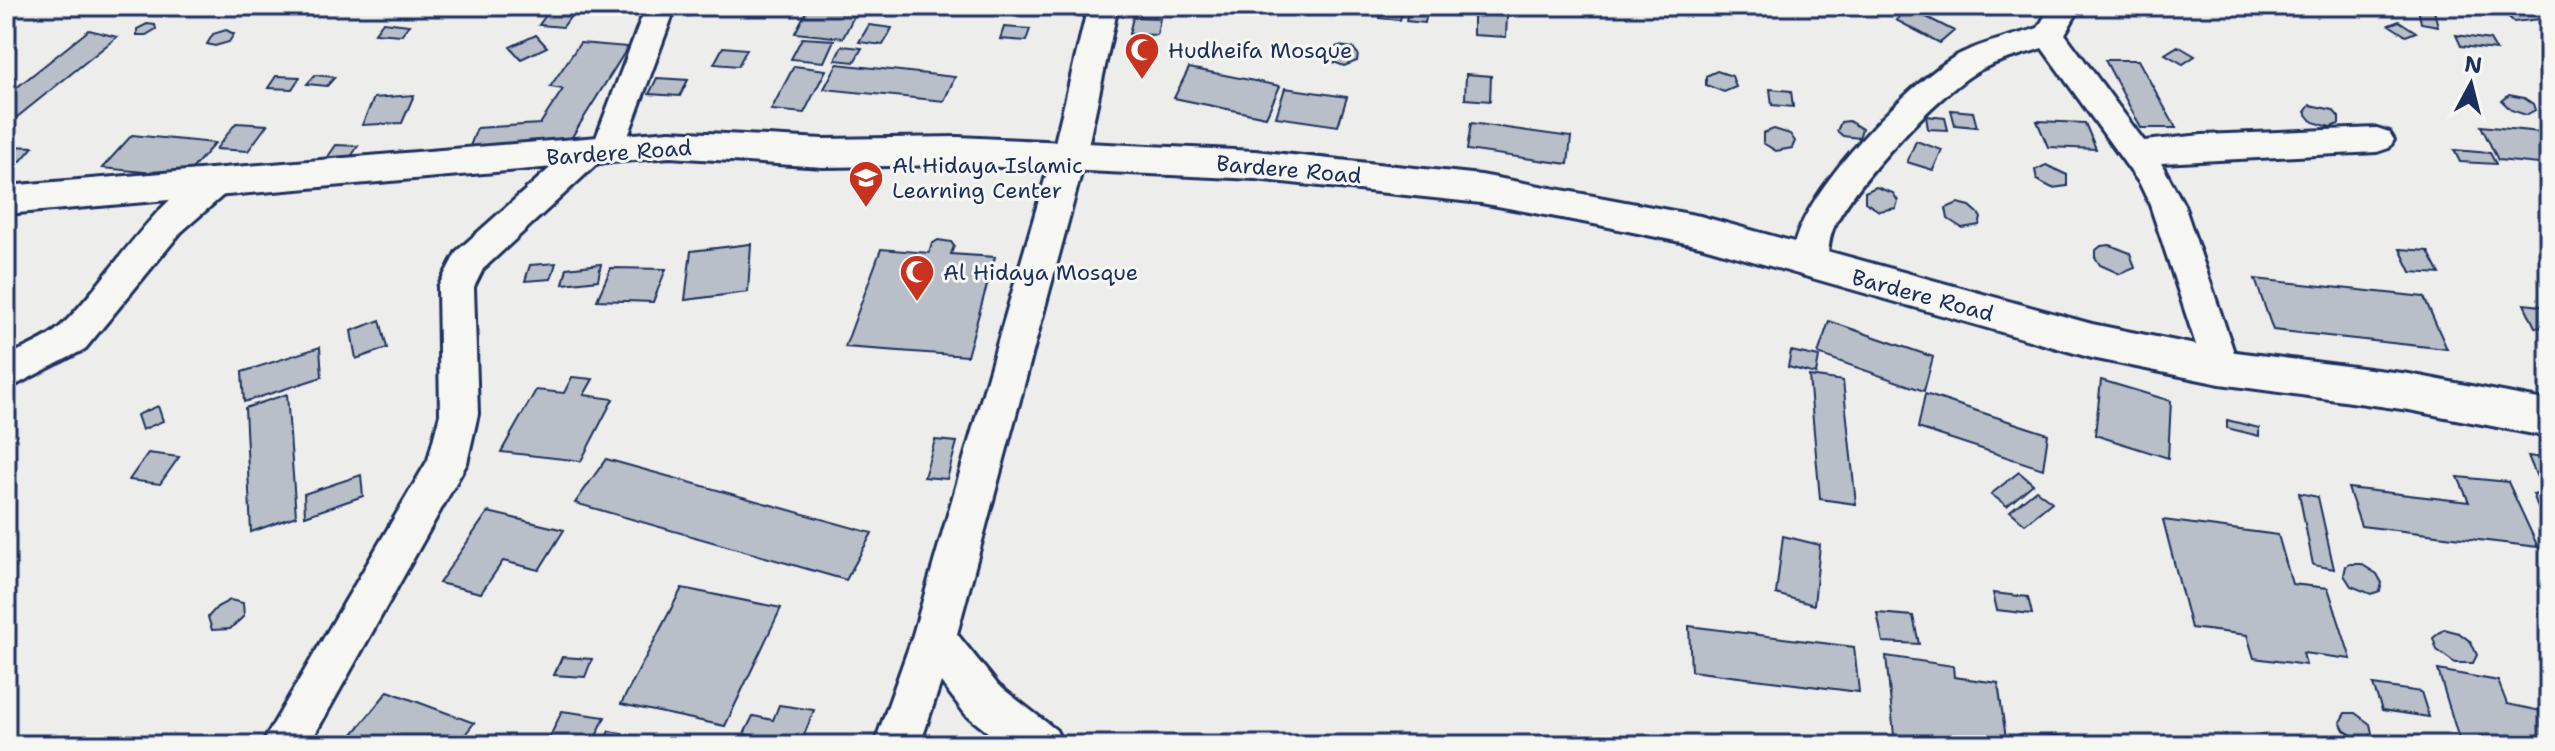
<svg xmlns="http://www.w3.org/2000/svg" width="2555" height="751" font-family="'Shantell Sans',sans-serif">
  <rect width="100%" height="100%" fill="#edeeec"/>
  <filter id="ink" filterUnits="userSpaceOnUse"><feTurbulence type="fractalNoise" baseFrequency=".0125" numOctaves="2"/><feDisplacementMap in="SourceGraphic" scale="16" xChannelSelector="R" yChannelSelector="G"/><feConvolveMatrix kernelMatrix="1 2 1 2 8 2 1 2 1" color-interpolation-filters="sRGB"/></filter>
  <g filter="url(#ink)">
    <path fill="#b9bfc8" stroke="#1b2f5e" stroke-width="2" d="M675,6h18l-4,10 -18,-1z
      M809,6h50l-16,32 -48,-5z
      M2497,6h52v12l-35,4z
      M1382,7l21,2 -3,11 -20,-2z
      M1909,8l45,23 -14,12 -44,-23z
      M2418,8l16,3 4,15 -17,-3z
      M1408,10l19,2 -2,11 -19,-2z
      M549,11l24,2 -10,14 -24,-2z
      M1473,14l34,2 -1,21 -33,-2z
      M1133,17l27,1 -3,17 -28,-1z
      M2399,21l17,11 -10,4 -17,-11z
      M383,22l26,3 -8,10 -26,-2z
      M147,24l8,1 1,4 -10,6h-9v-6z
      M869,25l23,3 -9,17 -24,-3z
      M1004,27l26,2 -4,12 -26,-2z
      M89,30l28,7 -111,89v-30z
      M226,30l8,4 -5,8 -14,4 -8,-2 6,-10z
      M536,35l11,12 -26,12 -11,-12z
      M2456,35l34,5 6,10 -35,-4z
      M802,38l32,2 -10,22 -33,-3z
      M580,43l48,4 -63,101 -98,6 10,-26 63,-4 23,-35 -13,-2z
      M842,46l20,2 -8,14 -19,-2z
      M1338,46l15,2 5,6 -1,7 -13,5 -13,-5 -3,-9z
      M2178,46l17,10 -12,8 -18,-10z
      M723,47l24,2 -9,17 -24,-2z
      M2105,60h33l38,68h-35z
      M837,64l118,13 -11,24 -120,-12z
      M794,66l32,4 -22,43 -33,-3z
      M1189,68l91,18 -14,31 -92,-19z
      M1717,71l15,5 4,11 -12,5 -18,-7v-9z
      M1466,74l25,2 -1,25 -25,-2z
      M315,75l20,2 -8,9 -20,-2z
      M276,76l24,1 -8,12 -24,-1z
      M657,78l31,2 -8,16 -31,-2z
      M1285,88l62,9 -9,29 -62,-9z
      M1770,89l21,2 2,16 -21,-2z
      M414,95l-12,28 -40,2 12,-27z
      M2509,95l15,3 9,6 2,6 -9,5 -15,-5 -9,-9z
      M2310,105l23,5 6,7v7l-9,3 -17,-5 -8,-10z
      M1951,110l22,2 4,15 -22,-2z
      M1926,116l19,2 3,12 -20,-1z
      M1849,121l13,8 -3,9 -16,-2 -6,-5 4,-9z
      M2037,121l48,2 11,26 -48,-2z
      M236,123l31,2 -19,26 -32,-2z
      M1471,123l100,14 -3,27 -101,-14z
      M2481,126l68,7v32l-51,-5z
      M1774,129l16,5 5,7 -3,7 -16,3 -13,-8v-10z
      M132,135l83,8 -29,33 -84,-8z
      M1916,141l26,9 -9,20 -26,-8z
      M336,145l22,1 -11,17 -22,-2z
      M11,146l22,1 -13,15 -14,-1v-9z
      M2454,150l36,3 6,11 -36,-2z
      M2046,165l21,10v11l-15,2 -15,-8 -2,-10z
      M1876,187l17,6 5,8 -2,7 -17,3 -14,-9v-10z
      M1958,203l12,3 8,7 3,5 -2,7 -17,3 -14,-9 -2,-11z
      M938,240l13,2 3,4 -3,8 44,3 -28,99 -122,-9 36,-98 48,4 3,-9z
      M751,244l-3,48 -63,8 6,-49z
      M2110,245l20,8 5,15 -15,6 -20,-9 -5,-8v-6l6,-5z
      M2400,249l28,2 12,23 -29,-2z
      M556,263l-5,16 -26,2 5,-16z
      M601,264l-3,16 -35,4 4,-16z
      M611,268l55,1 -13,33 -56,-2z
      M2255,279l169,18 23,52 -174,-19z
      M2524,304l25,3v21l-14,-1z
      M380,320l7,28 -31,11 -5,-28z
      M1829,321l104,36 -9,34 -106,-37z
      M320,347l2,30 -78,25 -2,-30z
      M1791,351l28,6 -3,17 -28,-7z
      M1809,376l34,5 13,123 -36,-5z
      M572,377l21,2 -9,16 29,4 -32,62 -80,-9 35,-62 28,3z
      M2101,380l70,21 -3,57 -73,-23z
      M287,394l9,122 -45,16 -6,-124z
      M1925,394l123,40 -5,35 -125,-41z
      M158,406l5,15 -21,9 -5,-15z
      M2227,420l32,8v8l-32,-8z
      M935,440l22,2 -10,37 -23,-2z
      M148,453l31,4 -19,27 -31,-4z
      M2528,456l21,3v31l-7,-1z
      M606,459l266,74 -26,47 -271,-77z
      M2019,472l14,12 -26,22 -16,-12z
      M361,475l2,21 -58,20 -1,-22z
      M2458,477l50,5 30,65 -177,-21 -13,-38 121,14z
      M2036,490l16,12 -27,22 -15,-13z
      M2299,493l19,4 16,72 -21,-4z
      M2533,494l16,3v40z
      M488,512l76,18 -25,40 -36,-9 -22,32 -42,-10z
      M2163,520l115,15 14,49 36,4 23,71 -48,-6 3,12 -52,-7 -7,-23 -56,-7z
      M1783,536l37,9 -6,60 -38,-11z
      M2350,564h11l16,10 5,9 -2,8 -9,3 -20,-8 -7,-11 2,-9z
      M682,588l99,20 -56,118 -104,-22z
      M1993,593l35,4 4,17 -35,-4z
      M230,600l13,3 1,13 -14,13 -18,1 -4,-13 9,-10z
      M1877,613l36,3 6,28 -36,-2z
      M1689,626l165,21 5,45 -168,-21z
      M2444,629l15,4 12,9 6,13 -4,8h-18l-18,-13 -4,-12z
      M1886,656l67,10 1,11 44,6 9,62h-112z
      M562,657l30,2 -7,18 -31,-2z
      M2438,670l60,11 9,23 39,8 3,33h-57l-33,-6z
      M2373,685l48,7 8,25 -47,-7z
      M388,691l86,32 -14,18 11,4h-127z
      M779,705l35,5 -14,35 -56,-11 9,-18 20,4z
      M562,711l43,6 -13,28h-46z
      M2345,713h10l15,11 2,9 -4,6h-10l-14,-9 -4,-8z
      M609,731l13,2 -5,12h-15z
      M2053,735l10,2 15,8h-43l3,-5z"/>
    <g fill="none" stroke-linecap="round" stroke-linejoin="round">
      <defs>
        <path id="minor" d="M646,6h30l-56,152 -12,4 -7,-2 -118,109 -9,18 4,127 -11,49 -158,282h-48l167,-285 12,-46 -2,-127 19,-36 119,-106 18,-2z
          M1088,6h30l-32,149 -129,479 41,51 58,45 7,15h-59l-38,-30 -25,-33 -21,63h-46l38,-107 140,-483z
          M2051,6h30l-16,28 79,107 58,-6 175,-7 12,4 5,8 -5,8 -12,4 -216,11 23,42 55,162 -6,11 -13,4 -13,-4 -57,-173 -10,-21 -98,-136c-19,7 -40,11 -58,20 -41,19 -131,117 -150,159 -7,14 -4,32 -12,46l-13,4 -13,-4c-28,-51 120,-199 166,-220 23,-11 51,-17 76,-25z
          M216,170l12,3 5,9 -5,9 -47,41 -96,117 -79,41v-33c17,-9 40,-17 54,-30 43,-39 101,-141 156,-157z"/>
        <path id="tertiary" d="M670,131l153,8 135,-2 297,14 226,24 219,41 392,108 128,26 189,24 140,27v36l-140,-27 -189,-26 -128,-26 -392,-112 -101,-21 -118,-22 -226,-24 -297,-14 -135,2 -153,-10 -664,57v-28z"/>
      </defs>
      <use href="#minor" stroke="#1b2f5e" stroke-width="6"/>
      <use href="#tertiary" stroke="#1b2f5e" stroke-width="6"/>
      <use href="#minor" fill="#f6f6f2" fill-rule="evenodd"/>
      <use href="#tertiary" fill="#f6f6f2" fill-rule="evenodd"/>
    </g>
  </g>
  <defs>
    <symbol id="mosque-pin" viewBox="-11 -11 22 30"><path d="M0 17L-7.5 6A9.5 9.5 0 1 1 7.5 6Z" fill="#c8321e" stroke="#f6f6f2"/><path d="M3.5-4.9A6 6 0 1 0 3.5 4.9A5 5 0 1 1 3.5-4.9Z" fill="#fff"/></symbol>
    <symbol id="school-pin" viewBox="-11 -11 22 30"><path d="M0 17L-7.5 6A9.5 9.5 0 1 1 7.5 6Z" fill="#c8321e" stroke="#f6f6f2"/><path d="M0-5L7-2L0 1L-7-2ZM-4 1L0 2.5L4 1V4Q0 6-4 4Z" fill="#fff"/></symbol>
  </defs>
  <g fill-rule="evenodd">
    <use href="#mosque-pin" x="1122" y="30" width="40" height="54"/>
    <use href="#school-pin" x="846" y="158" width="40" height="54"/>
    <use href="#mosque-pin" x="897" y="252" width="40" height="54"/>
  </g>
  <g text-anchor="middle" stroke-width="6" stroke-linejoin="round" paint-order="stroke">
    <g font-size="22" fill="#1b2f5e" stroke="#f6f6f2" text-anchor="start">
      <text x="1168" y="58">Hudheifa Mosque</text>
      <text x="892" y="173">Al Hidaya Islamic<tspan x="892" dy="25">Learning Center</tspan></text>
      <text x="943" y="280">Al Hidaya Mosque</text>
    </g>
    <g font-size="22" fill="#1b2f5e" stroke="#f6f6f2">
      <text transform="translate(619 152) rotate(-4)" y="8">Bardere Road</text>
      <text transform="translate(1289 169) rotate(5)" y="8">Bardere Road</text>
      <text transform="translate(1923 295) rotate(15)" y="8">Bardere Road</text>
    </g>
  </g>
  <rect width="2555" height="751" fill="none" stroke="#f6f6f2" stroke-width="32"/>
  <rect x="16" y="16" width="2523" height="719" fill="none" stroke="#1b2f5e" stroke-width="3" filter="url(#ink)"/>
  <g transform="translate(2471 84) rotate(7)" stroke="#f6f6f2" stroke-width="6" paint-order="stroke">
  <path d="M0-6L14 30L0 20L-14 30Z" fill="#1b2f5e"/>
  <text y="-12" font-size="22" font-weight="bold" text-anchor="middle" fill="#1b2f5e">N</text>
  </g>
</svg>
